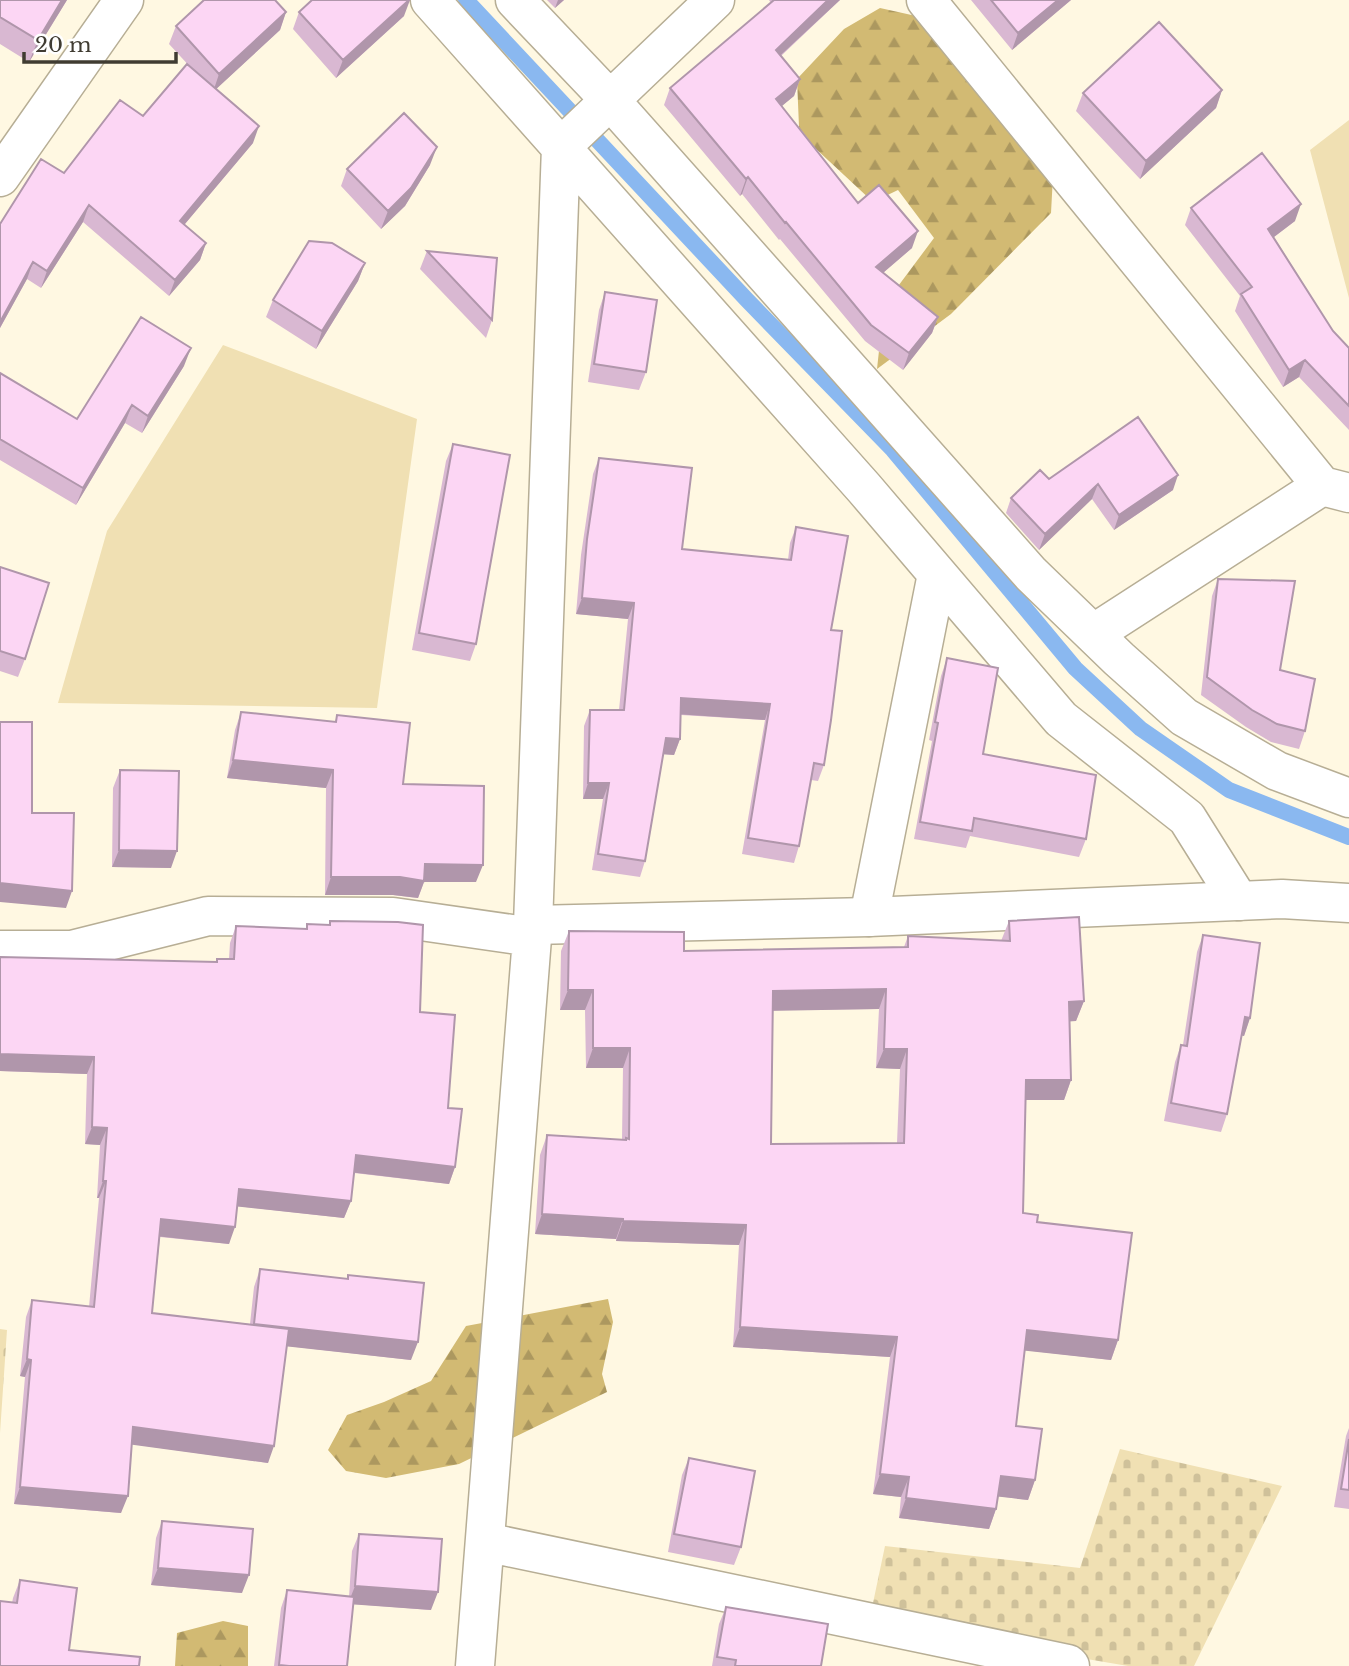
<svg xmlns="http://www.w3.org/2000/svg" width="1349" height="1666" font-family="'Libre Baskerville',serif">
  <defs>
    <pattern id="forest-firs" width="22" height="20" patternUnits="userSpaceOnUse" patternTransform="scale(1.75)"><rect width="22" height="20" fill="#d2ba73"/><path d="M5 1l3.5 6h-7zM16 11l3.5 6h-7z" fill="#ac985f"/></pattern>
    <pattern id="cemetery-stones" width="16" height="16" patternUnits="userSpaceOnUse" patternTransform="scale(1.75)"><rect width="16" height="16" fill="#f0e0b3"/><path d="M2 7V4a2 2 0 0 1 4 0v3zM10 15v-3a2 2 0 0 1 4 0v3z" fill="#cfc19a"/></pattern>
  </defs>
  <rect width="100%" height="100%" fill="#fff8e2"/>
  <path fill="#f0e0b3" d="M1349,120v178l-39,-148z
    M223,345l194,74 -40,289 -319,-5 49,-172z"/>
  <path fill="url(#forest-firs)" d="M880,8l36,8 138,141 -3,56 -100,101 -74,55 7,-64 50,-67 -36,-48 -25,12 -58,-54 -16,-21 -2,-48 47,-50z
    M608,1299l5,23 -11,52 5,18 -148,72 -73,14 -40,-7 -18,-21 19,-35 37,-13 47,-21 35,-55z
    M223,1621l25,5v40h-73l2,-33z"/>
  <path fill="url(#cemetery-stones)" d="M0,1329l7,1 -7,103z
    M1120,1449l162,37 -88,180h-66l-259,-44 16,-76 195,22z"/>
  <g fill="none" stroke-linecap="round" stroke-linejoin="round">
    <path stroke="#8ab8f0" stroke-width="16" d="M466,0l281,300 146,150 182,218 66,61 88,61 120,47"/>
    <defs>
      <path id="minor" d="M430,0l434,488 197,231 126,99 52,83
        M515,0l95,100 421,474 88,85 65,58 93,54 72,27
        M926,0l396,486 27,7
        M0,177l124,-177
        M1093,634l229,-148
        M869,917l68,-343
        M0,950h72l136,-34 185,1 139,20
        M485,1542l583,122 2,2
        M475,1666l58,-741 28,-778 154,-147"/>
      <path id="tertiary" d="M533,925l336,-8 413,-18 67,4"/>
    </defs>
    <use href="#minor" stroke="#b7ae95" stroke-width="41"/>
    <use href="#tertiary" stroke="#b7ae95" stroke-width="41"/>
    <use href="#minor" stroke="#fff" stroke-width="38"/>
    <use href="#tertiary" stroke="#fff" stroke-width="38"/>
  </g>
  <path fill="#d9b8d2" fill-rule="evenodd" d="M0,0h67l-38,62 -29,-18z
    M547,0h17l-9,8z
    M769,0h71l-59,56 19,23 -6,17 -13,10 77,97 54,45 -29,25 55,44 -6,16 -29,37 -38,-29 -85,-102 -1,1 -37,-46 -2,2 -76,-91 6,-17 101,-85z
    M971,0h100l-59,50z
    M286,12l-6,18 -64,59 37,54 -69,82 22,18 -6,17 -31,36 -86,-74 -42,66 -14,-9 -27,49v-104l64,-51 79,-57 50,-46 -24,-26 7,-18z
    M299,12l105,4 -68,62 -43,-49z
    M1222,90l-6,18 -76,71 -64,-68 7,-18z
    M430,165l-25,41 -24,23 -40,-43 6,-17z
    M1191,208l104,13 -21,16 59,94 16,17v82l-50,-53 -16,10 -48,-76 5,-15 -55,-71z
    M427,251l65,69 -6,18 -66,-69z
    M365,263l-7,18 -42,68 -50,-32 7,-17z
    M605,292l41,80 -7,18 -51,-8 11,-72z
    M184,366l-42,67 -17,-10 -49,82 -76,-45v-87l77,46z
    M453,444l23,200 -6,17 -58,-11 34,-189z
    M599,458l83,91 106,11 2,-17 6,-16 35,103 -7,135 -6,16 -7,-1 -12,66 -5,17 -52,-9 23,-134 -84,-5 -1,24 -6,16 -11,-1 -18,107 -5,16 -48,-7 11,-71h-20l1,-73 6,-16h29l9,-91 -52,-5 5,-59 12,-81z
    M1049,479l124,11 -59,40 -22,-31 -53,51 -33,-37 5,-15z
    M0,567l25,92 -7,18 -18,-6z
    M1218,579l62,91 25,61 -6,18 -28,-7 -25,-15 -45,-32 11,-99z
    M947,658l36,96 103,85 -7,18 -109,-21 -4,12 -52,-9 18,-98 -3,-1 12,-64z
    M241,712l94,10 2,-7 66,69 73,98h-52l-6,16 -25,-3h-68l1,-107 -99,-10 8,-48z
    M120,770l51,98 -59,-1 1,-79z
    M330,921l90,91 28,96 7,59 -6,17 -95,-11 -3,28 -7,17 -107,-12 -8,38 -69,-7 -8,76 98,11 4,-37 6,-18 87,10 1,-4 63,85 -124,-14 -19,117 -136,-19 -11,69 -107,-9 11,-127 -5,-1 6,-59 6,-17 57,7 10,-109h-2l3,-53 -15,-1 2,-70 -87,-3 216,-109 1,-3h12l1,-16 6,-17 70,3 1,-5 22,1z
    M1009,921l75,80 -8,20h-6l1,59 -7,20h-39l-2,113 14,9 81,118 -7,20 -87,-10 -8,76 19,54 -7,20 -30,-4 -2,13 -7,20 -90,-11 2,-21 -28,-3 17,-137 -157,-10 6,-102 -123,-4v-2l-81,-5 5,-79 7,-20 75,5 1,-72h-37l-1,-58h-25l1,-59 8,-20 115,20 220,-4 4,-11 93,5zM879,1009l-3,59 24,1 -3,74 -126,1 1,-134z
    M1203,935l47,83 -6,18 -2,-1 -15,79 -6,18 -57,-11 11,-59 6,-17h2l14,-93z
    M1349,1428v81l-15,-2 12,-71z
    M689,1458l52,89 -7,18 -66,-13 14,-77z
    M162,1521l80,72 -91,-8 5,-47z
    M359,1534l72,76 -78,-6 -6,62h-73l7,-58 6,-18 62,7 3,-46z
    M20,1580l49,70 -69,16 13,-68z
    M726,1607l95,59h-109l7,-42z"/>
  <path fill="#b096ab" d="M62,0h5l-38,62 9,-22z
    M409,0h1l-6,16 -68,62 7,-18z
    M558,0h6l-9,8z
    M828,0h12l-71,66 7,-16z
    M1058,0h13l-59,50 6,-17z
    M286,12l-6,18 -67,62 6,-18z
    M800,79l-6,17 -24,20 6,-17z
    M1222,90l-6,18 -76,71 6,-18z
    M259,126l-6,17 -79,94 6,-16z
    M437,147l-7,18 -25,41 -24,23 7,-18z
    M748,177l-6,17 -2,2 6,-17z
    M1301,204l-6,17 -33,25 6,-17z
    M89,205l-6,17 -42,66 6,-17z
    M918,231l-6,17 -42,36 6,-17z
    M206,243l-6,17 -31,36 6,-16z
    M33,262l-6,17 -27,49v-6z
    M365,263l-7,18 -42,68 6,-18z
    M938,317l-6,16 -29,37 6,-17z
    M191,348l-7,18 -42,67 6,-17z
    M1305,360l-6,17 -16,10 6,-17z
    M132,405l-7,18 -49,82 7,-17z
    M1178,475l-5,15 -59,40 5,-15z
    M1098,484l-6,15 -53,51 6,-16z
    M582,598l52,5 -6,16 -52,-5z
    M681,698l89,6 -5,16 -90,-6z
    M666,738l14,1 -6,16 -14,-1z
    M233,760l100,10 -7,18 -99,-10z
    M588,783h21l-6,16h-20z
    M119,850l58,1 -6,17 -59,-1z
    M425,864l58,1 -7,17h-52l-6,16 -25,-3h-68l6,-18z
    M0,883l72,8 -6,17 -66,-6z
    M886,989l-7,20 -114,2 8,-20z
    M568,990h25l-8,20h-25z
    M1084,1001l-8,20 -14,1 7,-20z
    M1245,1017l5,1 -6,18 -5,-1z
    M593,1048h37l-7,20h-37z
    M884,1049h23l-7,20 -24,-1z
    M0,1054l94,3 -7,17 -87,-3z
    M1026,1080h45l-7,20h-46z
    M92,1127l15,1 -7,17 -15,-1z
    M356,1155l99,12 -6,17 -100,-12z
    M103,1181h3l-7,17h-2z
    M239,1189l112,12 -7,17 -111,-12z
    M542,1214l81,5 -7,20 -81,-5z
    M161,1219l74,8 -6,17 -74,-8z
    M623,1221l123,4 -7,20 -123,-4z
    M254,1324l164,18 -7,18 -163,-18z
    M740,1327l157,10 -7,20 -157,-10z
    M1027,1330l91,10 -7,20 -92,-10z
    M27,1359l4,1 -6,17 -5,-1z
    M133,1427l141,19 -6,17 -141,-19z
    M880,1474l29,3 -8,20 -28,-3z
    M1001,1476l34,4 -7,20 -35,-4z
    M20,1487l108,9 -7,17 -107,-9z
    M906,1498l90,11 -7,20 -90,-11z
    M158,1568l91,7 -7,18 -91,-8z
    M355,1586l83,6 -7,18 -83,-6z"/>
  <path fill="#fcd6f4" stroke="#b096ab" stroke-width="2" fill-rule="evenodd" d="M0,0h62l-24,40 -38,-23z
    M204,0h71l11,12 -67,62 -43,-48z
    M312,0h97l-66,60 -44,-48z
    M774,0h54l-52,50 24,29 -24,20 82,104 21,-18 39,46 -42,36 62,50 -29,36 -38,-28 -85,-103 -1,1 -37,-46 -2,2 -76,-91z
    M991,0h67l-40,33z
    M1159,22l63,68 -76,71 -63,-68z
    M187,64l72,62 -79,95 26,22 -31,37 -86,-75 -42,66 -14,-9 -33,60v-98l41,-65 23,14 56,-73 23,16z
    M404,113l33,34 -26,41 -23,23 -41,-42z
    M1262,153l39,51 -33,25 65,102 16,17v58l-44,-46 -16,10 -48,-76 11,-7 -61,-79z
    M309,241l23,2 33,20 -43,68 -49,-31z
    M427,251l70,7 -5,62z
    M605,292l52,8 -11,72 -52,-8z
    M141,317l50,31 -43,68 -16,-11 -49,83 -83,-49v-66l77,46z
    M1138,417l40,58 -59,40 -21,-31 -53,50 -34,-36 29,-28 9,9z
    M453,444l57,11 -34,189 -57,-11z
    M599,458l93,10 -10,81 109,11 5,-33 52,9 -17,94 11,1 -11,89 -7,45 -10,-2 -15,83 -51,-8 22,-134 -89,-6 -1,41 -14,-1 -21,123 -47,-7 11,-71h-21l2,-73h34l10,-107 -52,-5 5,-59z
    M0,567l49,16 -24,76 -25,-8z
    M1218,579l77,2 -15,89 35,9 -10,52 -28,-7 -25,-14 -45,-33z
    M947,658l51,10 -15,86 113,21 -10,64 -112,-21 -2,13 -52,-9 18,-99 -3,-1z
    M241,712l95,10 1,-7 73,8 -7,61 81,2 -1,79 -58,-1 -1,17 -24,-4h-69l2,-107 -100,-10z
    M0,722h32v91h42l-2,78 -72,-8z
    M120,770l59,1 -2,80 -58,-1z
    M1079,917l5,84 -15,1 2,78h-45l-3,133 15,2 -1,7 95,11 -14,107 -91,-10 -11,96 26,3 -7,51 -34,-4 -5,33 -90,-11 3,-21 -29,-3 17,-137 -157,-10 6,-102 -123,-4v-2l-81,-5 5,-79 79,5v-2l3,1 1,-91h-37v-58h-25l1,-59 115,1v19l224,-4v-11l102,5 -1,-20zM886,989l-2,60h23l-3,94 -133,1 2,-153z
    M330,921l68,1 25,3 -3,87 35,3 -7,93 14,1 -7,58 -99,-12 -5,46 -112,-12 -4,38 -74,-8 -9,94 137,16 -15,117 -141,-19 -5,69 -108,-9 11,-127 -4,-1 5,-59 62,7 12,-126h-3l4,-53 -15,-1 2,-70 -94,-3v-97l217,5v-3h17l2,-33 71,3v-5l23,1z
    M1203,935l57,8 -10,75 -5,-1 -18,97 -56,-11 10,-58 6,1z
    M260,1269l88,10v-4l76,8 -6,59 -164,-18z
    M1349,1439v51l-8,-1z
    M689,1458l66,13 -14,76 -67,-13z
    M162,1521l91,8 -4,46 -91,-7z
    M359,1534l83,5 -4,53 -83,-6z
    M20,1580l57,8 -8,62 71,7 -1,9h-139v-65l17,2z
    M287,1590l67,7 -7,69h-58l-10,-1z
    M726,1607l102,17 -7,42h-86l1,-6 -19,-3z"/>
  <path d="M24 52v10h152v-10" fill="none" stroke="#403c32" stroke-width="3.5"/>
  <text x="35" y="52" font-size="21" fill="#403c32" stroke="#ffffff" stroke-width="5" paint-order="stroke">20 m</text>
</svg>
